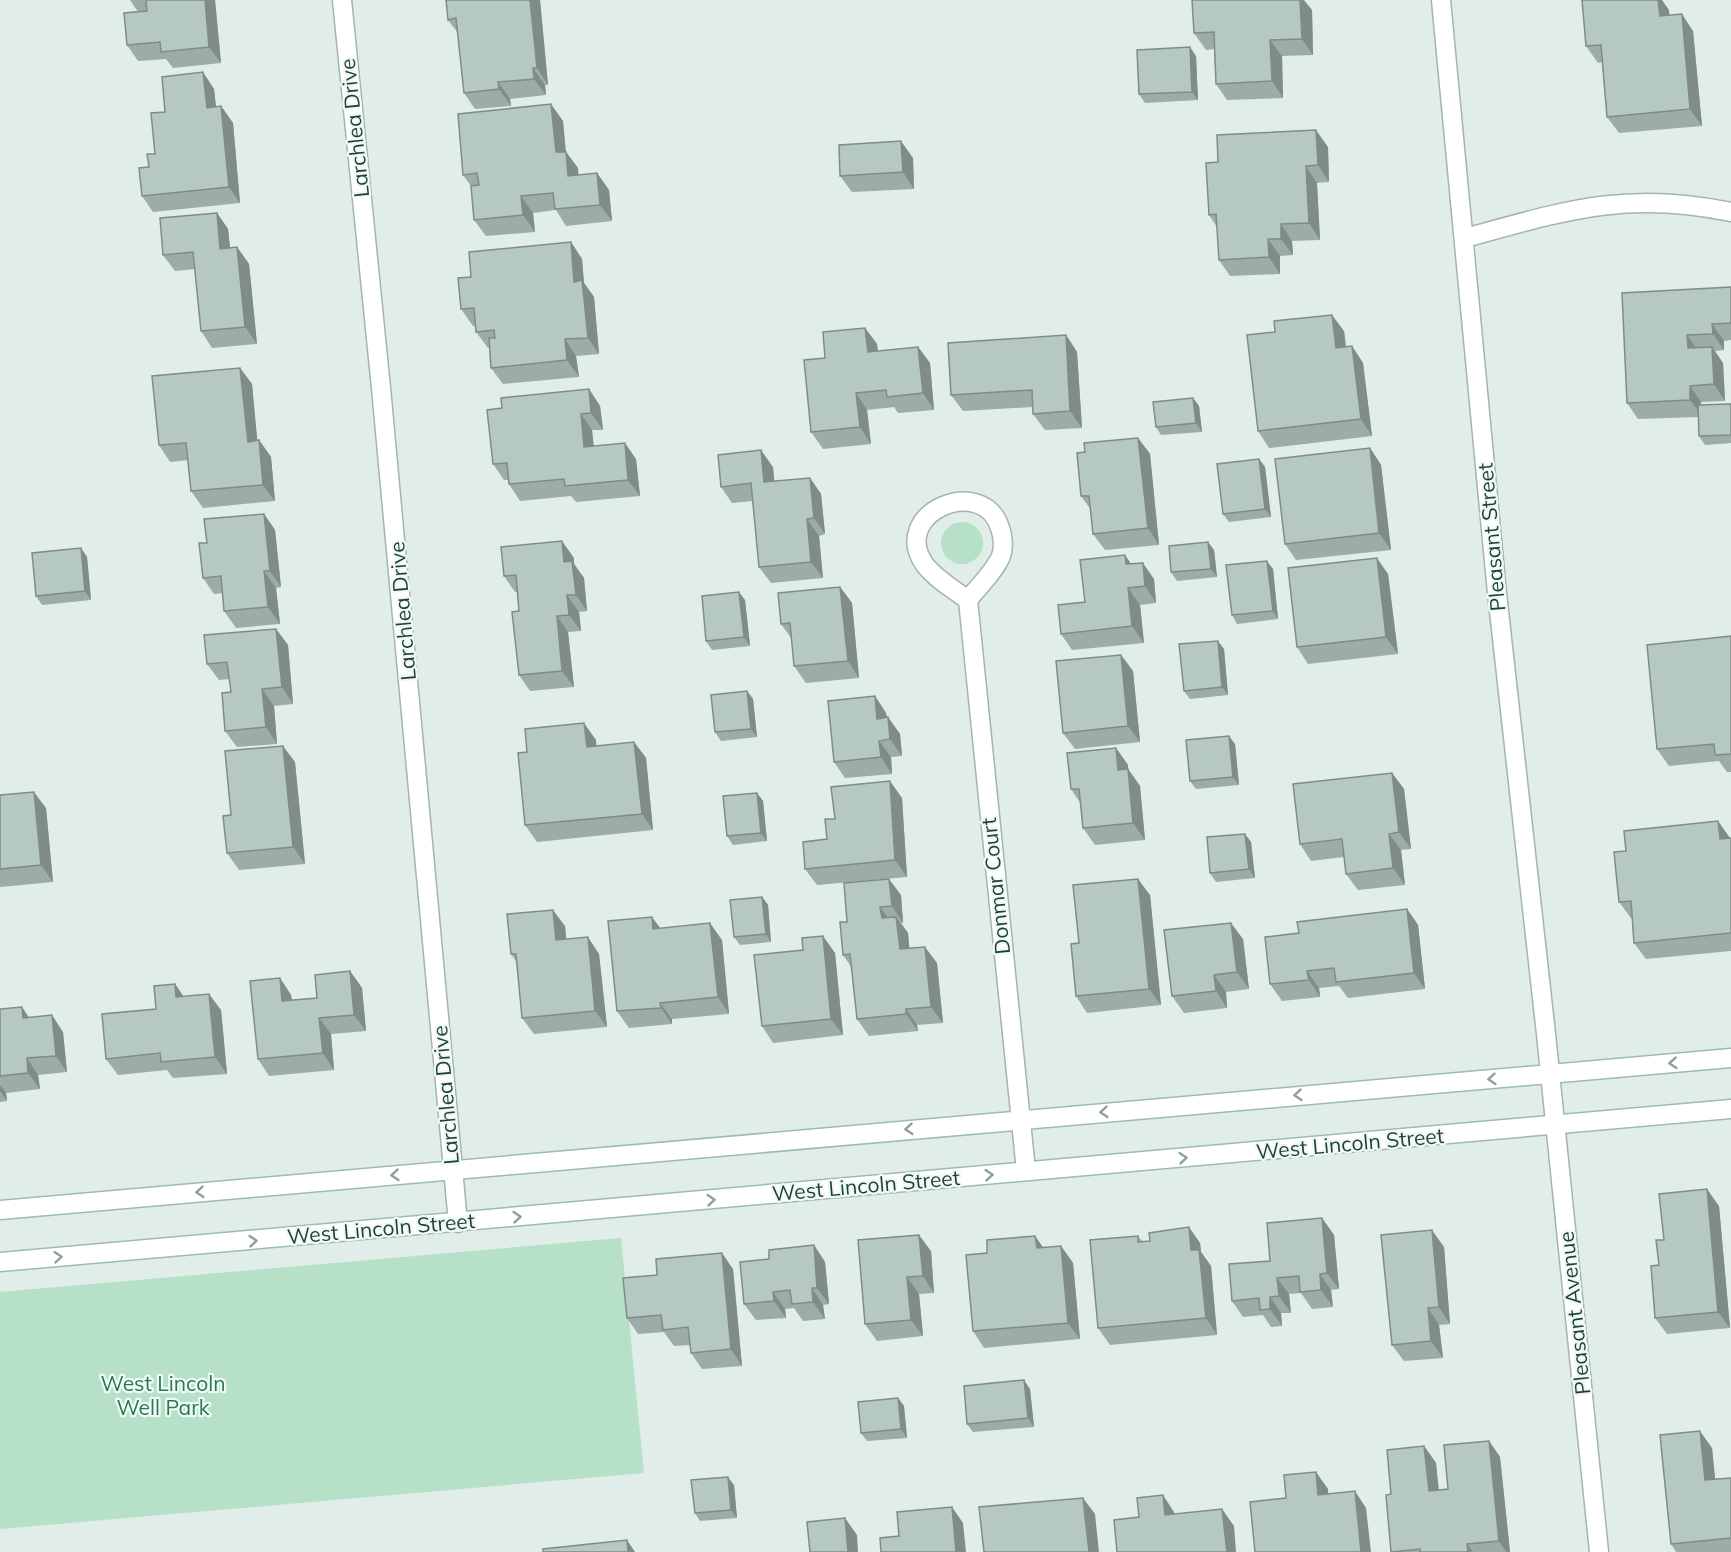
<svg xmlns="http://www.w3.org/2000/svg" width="1731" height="1552" font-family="Mulish,sans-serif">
  <rect width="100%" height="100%" fill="#e0ede9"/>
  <path fill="#b6e0c7" d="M941 543a21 21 0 1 1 42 0a21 21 0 1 1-42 0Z
    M621,1238l23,235 -644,56v-237z"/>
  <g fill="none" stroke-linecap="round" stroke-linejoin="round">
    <defs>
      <path id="street" d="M342,0l39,388 77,835
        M1441,0l56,593 49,441 53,518
        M1465,238c99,-27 161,-48 266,-26
        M968,600c-15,-11 -32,-21 -43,-35 -37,-52 58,-92 75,-37 3,8 4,20 1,28 -6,15 -23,31 -33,44l58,571"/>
      <path id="secondary" d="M0,1210l1731,-152
        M0,1262l1731,-153"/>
    </defs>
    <use href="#street" stroke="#a2b5b1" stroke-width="21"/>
    <use href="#secondary" stroke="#9dbab3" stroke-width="21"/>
    <use href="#street" stroke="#fff" stroke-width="18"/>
    <use href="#secondary" stroke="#fff" stroke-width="18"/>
  </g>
  <path fill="#9caca7" d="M130,0h85l6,63 -48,5 -7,-9 -28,2 -11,-16 11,-33z
    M540,0l8,85h-3l1,10 -36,4 1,7 -36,3 -11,-16 -6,-60 -10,-13z
    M1312,10l1,45 -31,1 1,42 -56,2 -11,-16 -2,-35 -8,1 -12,-17z
    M1669,10v5l24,16 9,95 -83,7 -12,-16 -5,-55 -4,1 -12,-17z
    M1196,56l2,44 -53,3 -6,-9z
    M214,89l2,18 5,-1 12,17 7,80 -87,9 -11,-16 13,-42 10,-42z
    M563,121l3,31 12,16v7l19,-2 12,17 3,31 -46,5 -10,-16 -23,3 2,19 -49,4 -12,-16 -3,-34 -8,-11z
    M1328,147l1,35 -12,1 3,57 -28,1 1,14 -13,1v18l-50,2 -11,-16 -2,-33 -8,-12 9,-53z
    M913,158l1,31 -62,3 -12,-16z
    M217,213l11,16 2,19 7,-1 12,17 8,80 -45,4 -11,-17 -6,-62 -20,2 -12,-16z
    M571,242l11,17 2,24 10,14 5,57 -23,2 3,21 -76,7 -12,-16 -1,-20h-2l-12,-16v-6h-3l-12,-17 10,-32z
    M1731,287v53l-7,1v9l-9,1 8,12 2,38 -24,1v3l30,-1v39l-26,2 -6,-9 -1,-19 -60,2 -11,-16z
    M865,328l12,16 1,7 40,-4 12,16 4,47 -36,3 -4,-6 -27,3 4,34 -48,5 -12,-17 14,-74z
    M1344,331l2,16 6,-1 11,17 9,73 -103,12 -11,-17z
    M1066,335l11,17 5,76 -37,2 -12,-16v-7l-70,4 -12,-16z
    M240,368l12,16 5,57 2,-1 12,17 4,44 -72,7 -12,-17 -3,-31 -18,2 -11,-17z
    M589,389l11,17 3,24h-11l2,16 42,13 4,37 -64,6 -5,-6 -51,5 -11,-17 -1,-4h-4l-11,-16 9,-56z
    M1193,398l6,8 3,26 -41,3 -5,-8z
    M1138,438l12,16 9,91 -54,5 -12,-16 -2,-24 -10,-14 4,-44z
    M1370,448l11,17 10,85 -95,10 -11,-16z
    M1259,459l6,8 6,50 -42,5 -6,-8z
    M773,467l1,14 36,-3 11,16 4,40 -6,2 4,42 -52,5 -12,-16 -6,-66 -21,2 -11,-16z
    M264,514l11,16 6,57 -5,1 4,36 -44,4 -12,-17 -2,-18 -8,1 -11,-16 4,-35z
    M1208,542l6,8 3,27 -40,4 -6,-9z
    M81,548l6,9 4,43 -49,5 -6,-9z
    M574,558v6l10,14 3,33 -8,1 2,19 -13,1 6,55 -44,4 -11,-16v-64l-2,-19h-2l-11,-16z
    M1131,564l23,15 2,24 -16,2 4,38 -72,7 -11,-16 24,-32z
    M1273,569l5,50 -41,5 -5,-9z
    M1388,574l10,80 -90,10 -11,-17z
    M840,587l12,16 7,75 -53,5 -12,-17 -2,-27 -11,-15z
    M745,600l5,46 -38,4 -6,-9z
    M276,629l12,16 5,59 -19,2 3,38 -40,3 -12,-16 6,-39 -2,-13 -10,1 -12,-16z
    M1731,636v136h-4l-8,-11 -50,5 -12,-17z
    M1224,649l4,46 -38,4 -6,-8z
    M1121,655l12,16 7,71 -65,7 -12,-16z
    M747,691l6,8 4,38 -36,4 -6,-9z
    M875,696l11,17 1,4 13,17 2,22 -11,1 1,17 -47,4 -11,-16z
    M596,740v6l38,-4 12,16 7,72 -116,12 -12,-17z
    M1235,744l4,41 -43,4 -6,-8z
    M1116,748l12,17v4l12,17 5,54 -50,5 -12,-17 -2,-24 -10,-15z
    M295,762l10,102 -66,6 -12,-17z
    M1392,773l12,16 7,60 -10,1 4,35 -47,5 -12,-16 -2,-17 -33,4 -11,-17z
    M757,793l6,8 4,40 -34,4 -6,-9z
    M0,795l46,13 7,74 -53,5z
    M902,798l5,79 -90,8 -12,-16 22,-30 8,-20z
    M1245,834l6,8 4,36 -39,4 -6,-9z
    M1731,838v113l-85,8 -12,-16 -2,-25h-1l-12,-16 7,-51z
    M901,895l2,28h-2l7,10 1,15 28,15 6,60 -26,2 1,6 -49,5 -12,-17 -5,-51 -9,-13 4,-33z
    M1150,895l11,110 -74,8 -11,-17 3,-53z
    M762,897l6,8 3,37 -31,3 -6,-8z
    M1407,909l11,16 7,64 -77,9 -9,-12 -20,2 1,9 -38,4 -12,-17 29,-51z
    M565,926l1,13 33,15 8,73 -73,7 -12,-16 -5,-55 -6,-9z
    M660,928l62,12 7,74 -57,5v5l-43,4 -12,-17z
    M1243,939l6,50 -23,3 1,16 -43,5 -12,-17z
    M803,950l32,3 8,82 -70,8 -11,-17z
    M350,971l12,17 4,43 -35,3 3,36 -65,6 -11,-17 22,-81 11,17 1,5 25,-2z
    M175,984l8,12 38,14 6,64 -54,4 -6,-8 -49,5 -12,-16 50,-50z
    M22,1007l7,11 34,14 4,40 -29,3 2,14 -34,4 1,8 -7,1v-93z
    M1719,1206l11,122 -63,6 -12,-16 4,-53 5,-25z
    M1322,1218l12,17 5,54 -8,1 2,17 -21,2 -11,-16 -12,1 2,19h-10l1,13 -11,1 -8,-12 -20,2 -11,-16 38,-40z
    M1035,1236l8,12 18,-2 12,17 7,76 -96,9 -11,-17 14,-78z
    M1138,1236l4,5 58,2 1,9 10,14 6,69 -107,10 -12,-17z
    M814,1245l11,17 4,42 -6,1 2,14 -22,2 -9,-13 -9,1 1,9 -30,2 -12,-16 25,-45z
    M1444,1247l6,77 -11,1 4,33 -39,3 -12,-16z
    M931,1251l3,42 -15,1 4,42 -46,5 -12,-17z
    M733,1269l9,97 -40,3 -11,-16 -1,-8 -16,1 -10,-14 -26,2 -11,-16z
    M1030,1389l4,38 -61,5 -6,-8z
    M898,1398l6,8 3,32 -40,3 -6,-8z
    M1489,1441l11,16 10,95h-118l-1,-58 33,-48 12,17 3,27 9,-1z
    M1712,1448l3,31 16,-1v74h-55l-5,-8z
    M734,1485l3,33 -37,3 -5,-8z"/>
  <path fill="#7f8c88" d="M205,0h10l6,63 -12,-16z
    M530,0h10l8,85 -11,-17z
    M1300,0h4l8,10 1,45 -11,-16z
    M1658,0h4l7,10 2,22 -11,-16z
    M1682,14l11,17 9,95 -12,-17z
    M1270,40l12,16 1,42 -11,-17z
    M1190,47l6,9 2,44 -6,-8z
    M533,68l12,17 1,10 -12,-16z
    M203,72l11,17 4,35 -11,-16z
    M498,82l12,17 1,7 -12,-17z
    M551,104l12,17 4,48 -11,-17z
    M221,106l12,17 7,80 -11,-16z
    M1316,130l12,17 1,35 -11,-17z
    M901,141l12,17 1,31 -11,-17z
    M566,152l12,16 2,24 -12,-16z
    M1306,166l11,17 3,57 -11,-17z
    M597,173l12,17 3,31 -12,-16z
    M521,196l12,17 2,19 -12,-17z
    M217,213l11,16 4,37 -12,-17z
    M1281,224l11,17 1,14 -12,-16z
    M1268,239l12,17v18l-11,-17z
    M571,242l11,17 2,24 10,14 5,57 -11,-16 -14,-56z
    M237,247l12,17 8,80 -12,-17z
    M1332,315l12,16 4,34 -12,-17z
    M1712,324l12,17v9l-11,-16z
    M865,328l12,16 2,24 -11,-16z
    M1066,335l11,17 5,76 -12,-17z
    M1687,335l12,17 -11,-4z
    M565,339l11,17 3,21 -12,-17z
    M1352,346l11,17 9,73 -11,-17z
    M918,347l12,16 4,47 -11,-17z
    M1712,347l11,16 2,38 -11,-17z
    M240,368l12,16 7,74 -11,-16z
    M1690,386l11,16 1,14 -12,-16z
    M589,389l11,17 3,24 -12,-17z
    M856,393l11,17 4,34 -11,-17z
    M1193,398l6,8 3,26 -6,-9z
    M581,414l11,16 3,33 -11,-16z
    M1138,438l12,16 9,91 -11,-17z
    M259,440l12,17 4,44 -12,-16z
    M625,443l11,16 4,37 -12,-16z
    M1370,448l11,17 10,85 -12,-17z
    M761,450l12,17 3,32 -12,-17z
    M1259,459l6,8 6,50 -6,-8z
    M810,478l11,16 4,40 -11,-16z
    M264,514l11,16 6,57 -11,-16z
    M807,519l12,17 4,42 -12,-16z
    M562,541l12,17v6l10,14 3,33 -11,-16 -12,-33z
    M1208,542l6,8 3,27 -6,-8z
    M81,548l6,9 4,43 -6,-9z
    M1125,555l11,16 -10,-7z
    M1377,558l11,16 10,80 -12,-17z
    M1267,561l6,8 5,50 -5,-8z
    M1143,563l11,16 2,24 -11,-17z
    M264,571l12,17 4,36 -12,-17z
    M840,587l12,16 7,75 -11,-17z
    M1128,588l12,17 4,38 -12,-17z
    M739,592l6,8 5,46 -6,-9z
    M567,595l12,17 2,19 -12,-16z
    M557,616l11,16 6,55 -12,-16z
    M276,629l12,16 5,59 -11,-17z
    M1218,641l6,8 4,46 -6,-8z
    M1121,655l12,16 7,71 -12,-16z
    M262,689l12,17 3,38 -11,-17z
    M747,691l6,8 4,38 -6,-8z
    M875,696l11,17 2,22 -11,-16z
    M888,717l12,17 2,22 -12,-17z
    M584,723l12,17 2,23 -11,-16z
    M1229,736l6,8 4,41 -6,-8z
    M879,741l12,16 1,17 -11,-17z
    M634,742l12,16 7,72 -11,-16z
    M283,746l12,16 10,102 -12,-17z
    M1116,748l12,17v4l12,17 5,54 -12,-17 -15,-53z
    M1392,773l12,16 7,60 -12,-17z
    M890,781l12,17 5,79 -12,-17z
    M34,792l12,16 7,74 -12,-17z
    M757,793l6,8 4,40 -6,-8z
    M1718,821l12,17 -10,1z
    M1245,834l6,8 4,36 -6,-9z
    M1389,834l12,16 4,35 -12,-17z
    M889,879l12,16 2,28 -11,-17z
    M1138,879l12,16 11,110 -12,-16z
    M762,897l6,8 3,37 -5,-8z
    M880,907l12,16 -10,-5z
    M1407,909l11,16 7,64 -11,-16z
    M553,910l12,16 3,31 -12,-17z
    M652,917l12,16 -11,-4z
    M896,917l12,16 3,33 -11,-17z
    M710,923l12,17 7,74 -11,-17z
    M1231,923l12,16 6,50 -12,-17z
    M823,936l12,17 8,82 -12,-16z
    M588,937l11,17 8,73 -12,-16z
    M925,947l12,16 6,60 -12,-16z
    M350,971l12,17 4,43 -12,-16z
    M1307,971l12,17 1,9 -11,-17z
    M1214,975l12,17 1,16 -11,-17z
    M280,978l11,17 3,22 -12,-16z
    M175,984l11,16 -10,-3z
    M209,994l12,16 6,64 -12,-17z
    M660,1003l12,16v5l-11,-16z
    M22,1007l11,17 -10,-6z
    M906,1009l11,16 1,6 -12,-17z
    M52,1015l11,17 4,40 -11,-16z
    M319,1018l12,16 3,36 -11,-17z
    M27,1058l11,17 2,14 -12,-16z
    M0,1085l6,8 1,8 -7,-10z
    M1707,1189l12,17 11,122 -12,-16z
    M1322,1218l12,17 5,54 -12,-16z
    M1189,1227l11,16 1,9 10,14 6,69 -11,-17 -15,-68z
    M1432,1230l12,17 6,77 -11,-17z
    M919,1235l12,16 3,42 -11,-17z
    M1035,1236l12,17 -10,-5z
    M814,1245l11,17 4,42 -12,-16z
    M1061,1246l12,17 7,76 -12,-16z
    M722,1253l11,16 9,97 -11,-17z
    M1320,1274l11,16 2,17 -12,-17z
    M907,1277l12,17 4,42 -12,-16z
    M1277,1278l12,16 2,19 -12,-17z
    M812,1288l11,17 2,14 -12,-17z
    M773,1292l12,17 1,9 -12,-17z
    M1270,1297l11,16 1,13 -12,-17z
    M1428,1308l11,17 4,33 -12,-17z
    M1024,1380l6,9 4,38 -6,-9z
    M898,1398l6,8 3,32 -6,-9z
    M1700,1431l12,17 5,49 -12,-17z
    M1489,1441l11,16 10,95h-4l-7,-11z
    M1424,1446l12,17 4,44 -11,-16z
    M1316,1472l12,17 1,23 -11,-17z
    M728,1477l6,8 3,33 -6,-8z
    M1355,1491l11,17 5,44h-10z
    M1163,1495l11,17 2,19 -11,-16z
    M1083,1498l12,16 4,38h-10z
    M952,1507l11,16 3,29h-10z
    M1222,1509l12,17 2,26h-9z
    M845,1518l12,17 1,17h-10z
    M627,1540l8,12h-7z
    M1467,1544l6,8h-5z"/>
  <path fill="#b5c8c2" stroke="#7f8c88" stroke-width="1.5" d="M146,0h59l4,47 -48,5 -1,-10 -33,3 -3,-32 23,-2z
    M446,0h84l7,68h-4l1,11 -36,3 1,7 -35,4 -8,-75 -8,2z
    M1192,0h108l2,39 -32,1 2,41 -56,3 -2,-52 -20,1z
    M1582,0h76l2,16 22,-2 8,95 -83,8 -6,-72 -15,1z
    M1190,47l2,45 -53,2 -2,-44z
    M203,72l4,36 14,-2 8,81 -87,9 -3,-28 10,-1 -2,-13h8l-4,-41 14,-1 -3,-35z
    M551,104l5,48h10l2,24 29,-3 3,32 -45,4 -2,-16 -32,3 2,19 -49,5 -3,-34 8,-1 -2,-12 -14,2 -5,-61z
    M1316,130l2,35 -12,1 3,57 -28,1v15h-13l1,18 -50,3 -3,-46 -7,1 -3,-52 12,-1 -1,-27z
    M901,141l2,31 -63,4 -1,-31z
    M217,213l3,36 17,-2 8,80 -44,4 -8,-79 -30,3 -3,-37z
    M571,242l3,40 8,-2 6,58 -23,1 2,21 -76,8 -2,-30h6l-1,-8 -18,2 -2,-24 -13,1 -3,-31 13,-1 -2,-25z
    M1731,287v36l-19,1 1,10 -26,1 1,13 24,-1 2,37 -24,2v14l-63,3 -5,-110z
    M1332,315l4,33 16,-2 9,73 -103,12 -11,-96 28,-3 -1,-11z
    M865,328l3,24 50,-5 5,46 -36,4 -1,-7 -30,3 4,34 -49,5 -7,-72 21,-2 -2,-26z
    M1066,335l4,76 -37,3 -1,-24 -81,5 -3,-52z
    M240,368l8,74 11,-2 4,45 -72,6 -5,-48 -27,2 -7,-69z
    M589,389l2,24 -10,1 3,33 41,-4 3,37 -63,6 -1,-7 -55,5 -2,-21 -14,1 -6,-54 15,-2 -1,-10z
    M1193,398l3,25 -40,4 -3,-25z
    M1731,404v31l-32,1 -1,-31z
    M1138,438l10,90 -55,6 -4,-38h-8l-4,-43 8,-1 -1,-9z
    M1370,448l9,85 -94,11 -10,-85z
    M761,450l3,32 46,-4 4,40 -7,1 4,43 -52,5 -8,-84 -30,4 -3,-32z
    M1259,459l6,50 -42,5 -6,-50z
    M264,514l6,57h-6l4,36 -44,4 -3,-35 -18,2 -4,-35h8l-3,-24z
    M562,541l2,21 8,-1 4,34h-9l2,20 -12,1 5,55 -43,4 -7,-63 7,-1 -3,-36 -12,1 -3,-29z
    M1208,542l3,27 -40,3 -2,-26z
    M81,548l4,43 -49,5 -4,-43z
    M1125,555l1,9 17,-1 2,23 -17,2 4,38 -71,8 -3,-29 27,-3 -5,-42z
    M1377,558l9,79 -89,10 -9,-79z
    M1267,561l6,50 -41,4 -6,-50z
    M840,587l8,74 -54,5 -4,-43 -9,1 -3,-31z
    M739,592l5,45 -38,4 -4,-45z
    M276,629l6,58 -20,2 4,38 -41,4 -3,-38 9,-1 -4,-30 -20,2 -3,-29z
    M1731,636v118l-16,1 -1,-11 -57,5 -10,-104z
    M1218,641l4,46 -38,4 -5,-47z
    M1121,655l7,71 -65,7 -7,-72z
    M747,691l4,38 -36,3 -4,-37z
    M875,696l2,23 11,-2 2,22 -11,2 2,16 -47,5 -6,-61z
    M584,723l3,24 47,-5 8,72 -117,11 -7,-72 9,-1 -2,-23z
    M1229,736l4,41 -43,4 -4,-41z
    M283,746l10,101 -66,6 -4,-37 8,-1 -6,-64z
    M1116,748l2,22 10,-1 5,54 -50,5 -4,-39h-8l-4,-36z
    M1392,773l7,59 -10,2 4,34 -47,6 -4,-35 -42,5 -7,-60z
    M890,781l5,79 -90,9 -2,-27 24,-3 -2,-20h10l-4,-32z
    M34,792l7,73 -41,4v-74z
    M757,793l4,40 -34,3 -4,-40z
    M1718,821l2,18 11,-1v95l-97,10 -3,-42 -12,1 -5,-50 12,-1 -2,-20z
    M1245,834l4,35 -39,4 -3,-36z
    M889,879l3,27 -12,1 2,11 14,-1 4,32 25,-2 6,60 -25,2v5l-49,5 -7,-65 -7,1 -3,-33h7l-3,-39z
    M1138,879l11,110 -73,7 -5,-52 8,-1 -6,-58z
    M762,897l4,37 -32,3 -4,-37z
    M1407,909l7,64 -78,9 -2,-14 -27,3 2,9 -39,4 -5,-47 34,-4 -2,-11z
    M553,910l3,30 32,-3 7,74 -73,7 -6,-64h-5l-4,-40z
    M652,917l1,12 57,-6 8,74 -58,6 1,5 -44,3 -9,-90z
    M1231,923l6,49 -23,3 2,16 -44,5 -8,-66z
    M823,936l8,83 -69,7 -8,-71 49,-5 -1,-12z
    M350,971l4,44 -35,3 4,35 -65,6 -8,-78 30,-3 2,23 35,-3 -2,-23z
    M175,984l1,13 33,-3 6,63 -54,5 -1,-9 -54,6 -4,-45 54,-5 -2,-23z
    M22,1007l1,11 29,-3 4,41 -29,2 1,15 -28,3v-67z
    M1707,1189l11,123 -63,6 -4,-52 8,-1 -3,-25h8l-5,-46z
    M1322,1218l5,55 -7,1 1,16 -21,2 -1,-16 -22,2 2,18 -9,1v12l-10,1 -1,-12 -27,3 -3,-37 41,-3 -3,-38z
    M1189,1227l2,23h8l7,68 -108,10 -8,-88 48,-4v6l12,-1 -1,-8z
    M1432,1230l7,77 -11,1 3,33 -39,4 -11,-110z
    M919,1235l4,41 -16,1 4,43 -46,4 -7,-84z
    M1035,1236l2,12 24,-2 7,77 -95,8 -7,-76 21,-2v-13z
    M814,1245l3,43h-5l1,14 -21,2 -2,-14 -17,2 1,9 -30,3 -4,-42 29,-3v-9z
    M722,1253l9,96 -40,4 -3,-26 -25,3 -2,-15 -34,3 -4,-40 34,-3 -1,-16z
    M1024,1380l4,38 -61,6 -3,-38z
    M898,1398l3,31 -40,4 -3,-31z
    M1700,1431l5,49 26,-2v60l-60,6 -11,-109z
    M1489,1441l10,100 -32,3 1,8h-48v-3l-29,3 -5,-57 5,-1 -4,-44 37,-4 5,45 19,-2 -4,-44z
    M1316,1472l2,23 37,-4 6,61h-106l-5,-50 36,-4 -2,-23z
    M728,1477l3,33 -36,3 -4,-33z
    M1163,1495l2,20 57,-6 5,43h-110l-3,-32 25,-3 -2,-19z
    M1083,1498l6,54h-105l-5,-45z
    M952,1507l4,45h-75l-1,-14 19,-2 -2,-24z
    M845,1518l3,34h-38l-3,-30z
    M627,1540l1,12h-85v-3z"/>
  <defs><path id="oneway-chevron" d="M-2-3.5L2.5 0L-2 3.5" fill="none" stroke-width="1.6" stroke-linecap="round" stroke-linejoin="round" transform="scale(1.5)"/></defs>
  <g stroke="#8e9f9c">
    <use href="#oneway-chevron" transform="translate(1673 1063) rotate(176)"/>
    <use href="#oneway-chevron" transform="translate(1492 1079) rotate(175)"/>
    <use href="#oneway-chevron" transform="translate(1298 1095) rotate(175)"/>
    <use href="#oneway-chevron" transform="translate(1104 1112) rotate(175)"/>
    <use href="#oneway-chevron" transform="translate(909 1129) rotate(175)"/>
    <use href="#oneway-chevron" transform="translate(1183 1158) rotate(-5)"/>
    <use href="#oneway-chevron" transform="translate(395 1175) rotate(175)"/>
    <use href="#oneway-chevron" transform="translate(989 1175) rotate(-5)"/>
    <use href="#oneway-chevron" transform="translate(200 1192) rotate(175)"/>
    <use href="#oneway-chevron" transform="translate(711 1200) rotate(-5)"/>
    <use href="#oneway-chevron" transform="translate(517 1217) rotate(-5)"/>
    <use href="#oneway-chevron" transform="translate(253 1241) rotate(-5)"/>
    <use href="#oneway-chevron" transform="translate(58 1257) rotate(-5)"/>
  </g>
  <g text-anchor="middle" stroke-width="4.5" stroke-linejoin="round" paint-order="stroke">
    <g font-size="21" fill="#1e3f3a" stroke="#f1f9f6">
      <text transform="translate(355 128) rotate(-96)" y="7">Larchlea Drive</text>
      <text transform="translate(1492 537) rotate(-95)" y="7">Pleasant Street</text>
      <text transform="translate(403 611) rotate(-95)" y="7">Larchlea Drive</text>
      <text transform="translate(996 886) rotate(-96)" y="7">Donmar Court</text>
      <text transform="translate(446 1095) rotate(-95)" y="7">Larchlea Drive</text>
      <text transform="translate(1350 1144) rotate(-5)" y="7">West Lincoln Street</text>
      <text transform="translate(866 1186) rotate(-5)" y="7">West Lincoln Street</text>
      <text transform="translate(381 1229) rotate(-5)" y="7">West Lincoln Street</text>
      <text transform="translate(1575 1313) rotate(-96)" y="7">Pleasant Avenue</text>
    </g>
    <g font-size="21" fill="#247a51" stroke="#f1f9f6">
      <text x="163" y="1391">West Lincoln<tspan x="163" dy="24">Well Park</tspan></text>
    </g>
  </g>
</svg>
